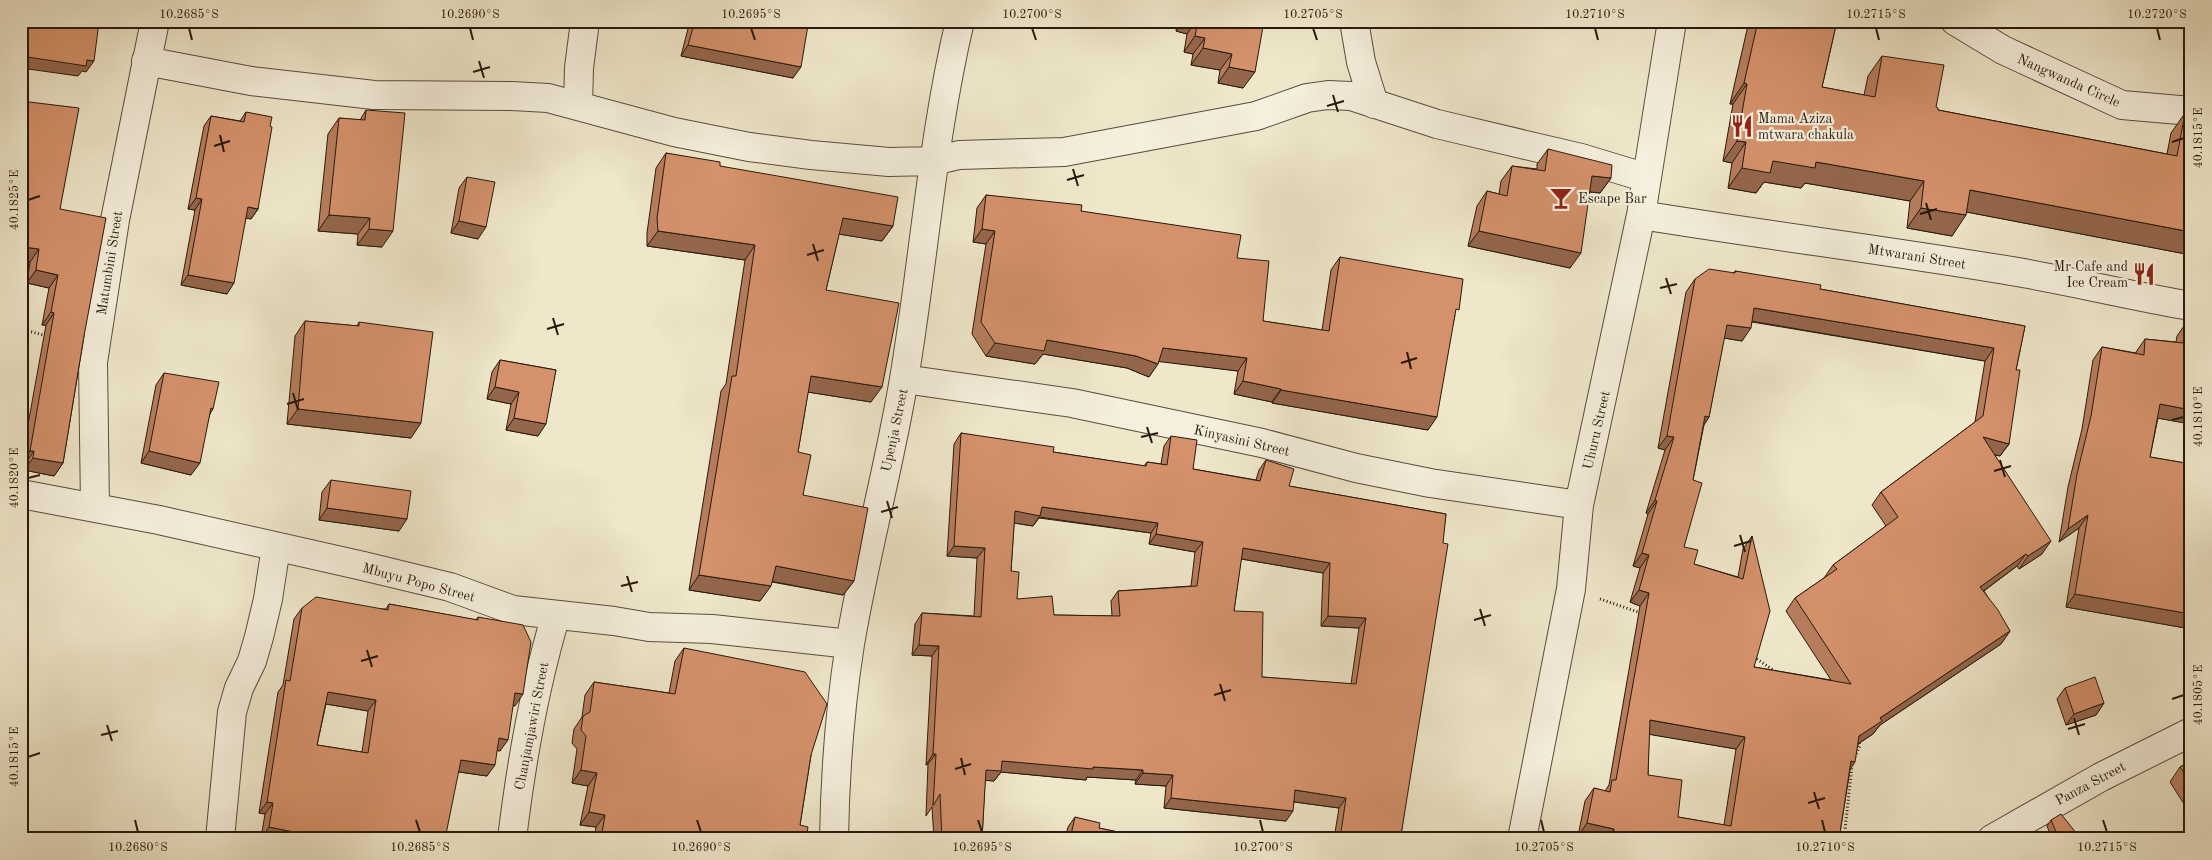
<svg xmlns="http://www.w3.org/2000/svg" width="2212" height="860" font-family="'Old Standard TT',serif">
  <rect width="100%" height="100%" fill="#efe7ca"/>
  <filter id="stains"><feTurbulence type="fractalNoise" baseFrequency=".004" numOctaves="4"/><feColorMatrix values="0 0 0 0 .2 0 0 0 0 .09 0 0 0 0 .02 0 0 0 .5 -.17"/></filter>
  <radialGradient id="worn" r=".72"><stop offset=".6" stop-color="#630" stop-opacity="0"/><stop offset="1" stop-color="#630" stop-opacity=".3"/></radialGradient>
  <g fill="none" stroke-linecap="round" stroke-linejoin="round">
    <defs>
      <path id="minor" d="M1354,21l7,41 13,42
        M1955,21l48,29 119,55 69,6
        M146,61l105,20 123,14 138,1 36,2 126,34 75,15 62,8 78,7 45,-1 25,-6 105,-3 192,-36 51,-18 21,-3 23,1 86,28 144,34 66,20
        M578,106l1,-38 6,-47
        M1641,215c117,19 235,34 352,53 67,10 132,27 198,38
        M904,379l168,24 190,40 94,25 74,15 149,22
        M21,494l138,26 204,46 87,21 63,23 101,11 35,6 63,2 138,15
        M95,508l-2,-146 22,-142 40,-199
        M220,839l12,-127 7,-24 13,-27 7,-24 9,-38 8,-52
        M512,839c9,-75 22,-151 44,-224
        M834,839c1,-65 6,-131 16,-195 15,-89 39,-176 54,-265 20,-119 28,-240 56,-358
        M1522,839l49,-250 8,-84 62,-290 31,-194
        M1992,839l109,-62 90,-45"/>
    </defs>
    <use href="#minor" stroke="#5a4c3c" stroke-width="30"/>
    <path stroke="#29190d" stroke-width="3" stroke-dasharray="1 2.5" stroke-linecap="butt" d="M21,329l26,7
      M1600,599l41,14
      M1754,657l22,15
      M1855,757l5,-12 -2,-5
      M1844,839l8,-74"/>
    <use href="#minor" stroke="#f5efdd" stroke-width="28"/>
  </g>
  <path fill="#b67d5c" stroke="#29190d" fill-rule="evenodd" d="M690,21h109l-6,57 -112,-22z
    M1178,21h86l-21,67 -25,-5 2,-13 -29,-5 2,-11 -9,-2 3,-18 -11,-3z
    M1749,21h88l-15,66 42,8 4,-19 14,-20 56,54 229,44 4,-21 14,-20 6,142 -224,-43 -15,24 -45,-8 3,-27 -105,-18 -4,5 -37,-6 -8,11 -28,-5 4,-25 -9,-2 10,-57h-3z
    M21,101l39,108 24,127 -21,127 -9,13 -30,-6 1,-6 -4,-1 25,-138h-4l7,-37 -22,-5 3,-21 -9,-1z
    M366,110l16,137 -25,-2 1,-11 -40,-3 10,-97 11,-16 21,2z
    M246,112l12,97 -7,10 -5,-1 -19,76 -46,-9 14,-75 -7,-1 16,-83 7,-10 29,5z
    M1548,149l63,29 -11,15 -10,-1 -20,76 -102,-22 9,-40 10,-15 12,3 2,-13 11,-15 25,3v-5z
    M666,153l54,13 173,60 -11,15 -43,-7 -13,56 45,112 -63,-10 -10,60 5,43 51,86 -11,14 -71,-13 -12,19 -71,-11 32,-199 5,-7 19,-124 -98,-14v-13l9,-65z
    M467,177l11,62 -27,-6 8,-45z
    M986,195l95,16 156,47 26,63 59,9 9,-60 9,-13 115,58 -27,115 -156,-27v-1l-38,-8 4,-23 -79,-10 -10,16 -22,-9 -84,-14 -8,10 -49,-8 -14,-22 14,-90 -13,-2 4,-34z
    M1735,271l85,18 205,37 -9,44 -7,74 -9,12 -5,-1 47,99 -23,15 -2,-3 -33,25 26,40 -9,13 -121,81 -7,9 -15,10 -8,26 -11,69h-247l-14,-3 7,-35 9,-13 11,3 4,-6 31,-179 -10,-4 10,-34 -7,-2 15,-52 -2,-1 19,-63 -7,-2 28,-156 9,-13 39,-6zM1752,322l233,39 -10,61 -94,70 -9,13 14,21 -53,39 -9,13 -29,20 -9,13 45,69 -77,-13 -2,-131 -9,13 -5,28 -44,-13 -10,-17 9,-67 11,-55 5,-8 15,-79 18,3zM1649,734l87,15 -12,76 -46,-8 -30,-42z
    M305,321l52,5 2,-4 52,116 -124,-14 8,-88z
    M2186,323l5,1v100l-33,-6 -8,39 41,7v165l-125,-22 13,-79 -20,14 9,-55 14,-58 11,-69 9,-13 34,6v-1l9,-13 31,3 1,-6z
    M500,360l56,10 -18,66 -32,-6 5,-26 -24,-5 5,-27z
    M164,373l49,36 -3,5 -19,61 -50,-12 15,-78z
    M961,433l92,19 91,14 3,-4 14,2 3,-18 7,-10 22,33 63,11 3,-10 7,-10 23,26 157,28 -45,321 2,4h-69l5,-31 -45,-6 -8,19 -122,-13 2,-22 -31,-2 1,-4 -49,-3 -1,3 -85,-8 -7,9 -9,-1 -3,59h-48l-2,-32 -6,9 2,-52 -2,1 6,-109 -20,-1 3,-31 7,-11 52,3 3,-58 -30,-2 7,-112zM1039,518l112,15 -2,11 46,8 -4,34 -73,5 -7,10 1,15 -58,-1 -37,-16 -6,-28 3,-48 19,3zM1241,559l82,14 -2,53 38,2 -8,56 -89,-7 -28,-66z
    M331,480l68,51 -80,-11 3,-28z
    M389,604l87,16 2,-3 37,89 -2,-1 -13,46 -3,-1 -10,26 -28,-4 -198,66 4,-24 -6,-1 19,-121 5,-7 11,-66 8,-11 84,1zM326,704l42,7 -6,41 -45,-7z
    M684,648l127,107 -11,70 6,14h-212l2,-12 -16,-2 8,-39 -16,-3 5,-34 -5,-6 2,-14 8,-12 3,-22 9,-13 75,11 6,-32z
    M2065,688l39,15 -8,12 -30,10 -9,-26z
    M2191,761v54l-21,-33 10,-15z
    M1075,817l24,11 52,11h-86l3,-12z
    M2051,820l30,19h-29l-5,-13z"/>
  <path fill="#94664b" stroke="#29190d" d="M446,21h11l-2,3z
    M1183,21h13l-9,13 -11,-3z
    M1195,36l10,2 -12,16 -9,-2z
    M688,45l113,22 -8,11 -112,-22z
    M1203,48l29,6 -12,16 -29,-5z
    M21,56l66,4 7,1 -8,11 -4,-1 -4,5 -57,-8z
    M1229,67l26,5 -12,16 -25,-5z
    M1744,83l3,1 -14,20h-3z
    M1737,141l9,1 -14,21 -9,-2z
    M1773,161l43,1 108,19 -14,20 -105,-18 -4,5 -37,-6 -8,11 -28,-5 14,-20z
    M1592,176l19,2 -11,15 -18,-2z
    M1970,190l221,42v23l-235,-45z
    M196,198l6,1 -7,11 -7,-1z
    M248,207l10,2 -7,10 -10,-2z
    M1921,208l45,7 -14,21 -45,-8z
    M329,215l41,3 -12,16 -40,-3z
    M843,218l50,8 -11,15 -50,-8z
    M459,221l27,6 -8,12 -27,-6z
    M369,229l24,2 -11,16 -25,-2z
    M982,229l13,2 -9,13 -13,-2z
    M658,231l97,14 -10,15 -98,-14z
    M1479,231l102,22 -11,15 -102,-22z
    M23,247l16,2 -9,13 -9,-1v-11z
    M36,270l22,5 -9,13 -22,-5z
    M188,275l46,8 -7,11 -46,-9z
    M1754,308l240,40 -9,13 -240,-41z
    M51,312l3,1 -8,12h-4z
    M1727,325l24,3 -9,13 -24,-4z
    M1047,340l89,16 22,8 -9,13 -22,-9 -84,-14 -8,10 -49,-8 9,-13z
    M1163,348l84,10 -9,13 -84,-10z
    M811,376l71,11 -11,15 -70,-11z
    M1243,381l38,8 -9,13 -38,-8z
    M495,387l24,5 -8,12 -24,-5z
    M1281,390l156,27 -9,13 -156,-27z
    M2160,404l31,6v14l-40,-7z
    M298,409l123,14 -10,15 -124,-14z
    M1705,416l4,1 -9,13z
    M514,418l32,6 -8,12 -32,-6z
    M1667,436l7,1 -9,13 -7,-2z
    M1983,437l26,7 -9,12 -26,-7z
    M30,451h4l-9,13 -4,-1z
    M149,451l51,12 -9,12 -50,-12z
    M33,458l30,5 -9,13 -30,-6z
    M1655,500l2,1 -9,13 -2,-1z
    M1042,507l116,16 -7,10 -112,-16 -6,9 -25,-4 7,-11z
    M327,508l80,11 -8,12 -80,-11z
    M2088,515l-9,13 -20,14 9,-13z
    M1156,534l47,8 -8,10 -46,-8z
    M2051,541l-9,13 -23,15 9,-13z
    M954,546l31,2 -8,10 -30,-2z
    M1243,548l87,15 -7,10 -87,-15z
    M1642,553l7,2 -9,13 -7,-2z
    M2026,554l-9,12 -46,34 9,-13z
    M776,566l78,15 -11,14 -78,-15z
    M699,575l72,11 -11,15 -71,-11z
    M1639,590l10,3 -9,13 -10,-4z
    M2075,594l116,20v15l-125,-22z
    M1328,616l38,2 -7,10 -38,-2z
    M2010,631l-9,13 -121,81 -7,9 -23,15 9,-13 21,-18z
    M919,645l20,1 -7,10 -20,-1z
    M328,692l48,8 -8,11 -48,-8z
    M515,693l8,1 -8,12 -8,-2z
    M2104,703l-8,12 -30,10 8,-11z
    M1650,720l95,17 -9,12 -95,-16z
    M499,738l9,2 -8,11 -9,-1z
    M933,754h3l-8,10 -2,1z
    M461,760l34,5 -8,11 -34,-5z
    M1002,761l91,6 50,3 -7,10 -49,-3 -1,3 -85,-8 -7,9 -15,-1 7,-10z
    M1851,761l4,1 -9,13z
    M581,770l16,3 -9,13 -16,-3z
    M1143,773l30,2 -7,11 -31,-2z
    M1295,790l51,8 -7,10 -51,-7z
    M1171,798l122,13 -7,10 -122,-13z
    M267,802l6,1 -8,11 -6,-1z
    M589,812l16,3 -9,12 -16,-2z
    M1587,823l27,6 -7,10h-15l-14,-3z
    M269,827l60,12 -68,-1z"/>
  <path fill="#d4916b" stroke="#29190d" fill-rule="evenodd" d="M21,21l78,1 -5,39 -7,-1 -1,6 -65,-10z
    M695,21h104l-1,2 10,2 -7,42 -113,-22z
    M1198,21h66l-9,51 -26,-5 3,-13 -29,-6 2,-10 -10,-2z
    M1758,21h79l-15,66 53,10 7,-41 62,9 -8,42 2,1v2l239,46 8,-43 6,1v118l-221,-42 -4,25 -45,-7 3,-27 -108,-19 -1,6 -42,-7 -3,12 -28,-5 4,-26 -9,-1 10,-57 -3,-1z
    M21,101l58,7 -19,101 46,9 -22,118 -21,127 -30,-5 1,-7h-4l24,-138 -3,-1 7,-37 -22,-5 3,-21 -16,-2 1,-4h-3z
    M366,110l39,3 -12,118 -24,-2 1,-11 -41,-3 10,-97 26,2z
    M246,112l26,5 -2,9 2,1 -14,82 -10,-2 -14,76 -46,-8 14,-76 -6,-1 15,-82 33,6z
    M1548,149l64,16 -1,13 -19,-2 -11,77 -102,-22 8,-40 20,5 5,-30 33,5z
    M666,153l54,9v4l178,31 -5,29 -50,-8 -17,72 73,13 -17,84 -71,-11 -13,76 13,3 -8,40 65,13 -14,73 -78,-15 -5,20 -72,-11 33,-199h4l19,-131 -97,-14 -1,-13z
    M467,177l28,5 -9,45 -27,-6z
    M986,195l96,10 -1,6 160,24 -4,23 32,3 -6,60 66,10 11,-74 123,22 -4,31 -3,-1 -19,108 -156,-27v-1l-38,-8 4,-23 -84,-10 -5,16 -22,-8 -89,-16 -3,11 -49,-8 -14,-21 14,-91 -13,-2z
    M1709,269l26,4v-2l86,14 -1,4 205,37 -9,44h4l-11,74 -26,-7 68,104 -23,15 -2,-2 -46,33 18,23 12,21 -130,87 2,3 -23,15 -4,26 -4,-1 -12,78h-227l2,-10 -27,-6 7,-35 16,4 2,-12h4l33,-187 -10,-3 10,-35 -7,-2 15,-52 -2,-1 19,-63 -7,-1 28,-157zM1754,308l240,40 -11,68 -102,76 17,25 -65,48 4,4 -42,29 56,86 -97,-17 16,-56 -18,-75 -9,43 -49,-15 4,-14 -14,-3 18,-64 -9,-3 12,-64 4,1 18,-92 24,3zM1650,720l95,17 -14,89 -53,-9 4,-37 -34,-5z
    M305,321l54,5v-4l74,10 -12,91 -123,-14z
    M2186,323l5,1v86l-31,-6 -10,53 41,7v150l-116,-20 13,-79 -20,14 9,-55 14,-58 11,-69 42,8 1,-16 38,4z
    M500,360l56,10 -10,54 -32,-6 5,-26 -24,-5z
    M164,373l55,9 -6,27 -2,-1 -11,55 -51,-12z
    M961,433l93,14 -1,5 93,14 1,-4 20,3 4,-29 26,4 -4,29 67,12 6,-21 28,9 -5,17 157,28 -3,29 5,1 -47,291h3l-1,4h-63l6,-41 -51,-8 -2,21 -122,-13 2,-23 -30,-2v-3l-50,-3v2l-91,-8 -1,10 -15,-1 -4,69h-40l-2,-45 -7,12 3,-52h-3l6,-108 -20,-1 3,-32 59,4 4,-69 -31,-2zM1042,507l116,16 -2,11 47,8 -6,44 -79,5 2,25 -66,-1 -2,-19 -35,3 2,-27 -8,-1 4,-60 25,5zM1243,548l87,15 -2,53 38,2 -10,66 -94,-7 1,-65 -29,-1z
    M331,480l80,11 -4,28 -80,-11z
    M316,597l72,13 1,-6 89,16v-3l45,8 8,17 -8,52 -8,-1 -7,47 -9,-2 -4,27 -34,-5 -16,79h-116l-60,-12 4,-24 -6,-1 19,-122 4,1 12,-73zM328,692l48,8 -8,53 -51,-8z
    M684,648l121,24 22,32 -16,51 -11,70 8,2 -2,12h-205l4,-24 -16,-3 8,-39 -16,-3 5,-34 -5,-6 2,-14 7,-4 4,-30 81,12z
    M2095,677l9,26 -30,11 -9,-26z
    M2191,761v23l-11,-17z
    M2061,814l20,25h-22l-8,-19z
    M1075,817l25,6 -1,5 52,11h-81z"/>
  <path fill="none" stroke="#29190d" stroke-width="2" d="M189,28l3,12M470,28l3,12M751,28l4,12M1032,28l4,12M1313,28l4,12M1595,28l3,12M1876,28l3,12M2157,28l3,12M479,61l5,17M473,72l17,-5M1333,95l5,17M1327,106l17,-5M220,135l4,17M2172,142l12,-4M214,146l16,-5M1073,169l5,17M1067,180l17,-5M28,200l12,-4M1926,203l5,17M1920,214l17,-5M813,244l5,17M807,255l17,-5M1666,278l5,16M1660,288l17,-4M553,318l5,17M547,329l17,-5M1407,352l4,17M1401,363l16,-5M293,393l5,17M287,404l17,-5M2172,420l12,-3M1147,427l5,16M1141,437l17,-4M2000,460l5,17M1994,471l17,-5M28,478l12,-3M887,501l5,17M881,512l17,-5M1740,535l5,17M1734,546l17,-5M627,576l5,16M621,586l17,-4M1480,609l5,17M1474,620l17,-5M367,650l5,17M361,661l17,-5M1220,684l5,17M1214,695l17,-5M2172,699l12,-4M2074,718l5,17M107,725l5,16M2068,729l17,-5M101,735l17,-4M28,757l12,-4M961,758l4,17M955,769l16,-5M1814,792l5,17M1808,803l17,-5M135,820l3,12M416,820l4,12M697,820l4,12M978,820l4,12M1260,820l3,12M1541,820l3,12M1822,820l3,12M2103,820l4,12"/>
  <defs>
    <symbol id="restaurant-bare" viewBox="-9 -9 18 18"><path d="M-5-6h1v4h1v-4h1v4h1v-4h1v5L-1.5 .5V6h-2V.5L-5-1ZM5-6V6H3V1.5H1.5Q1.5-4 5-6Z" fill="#8f2418" stroke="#f5efdd" stroke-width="2.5" paint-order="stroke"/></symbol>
    <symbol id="bar-bare" viewBox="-9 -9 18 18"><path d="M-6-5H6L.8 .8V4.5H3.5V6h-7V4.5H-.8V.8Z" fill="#8f2418" stroke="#f5efdd" stroke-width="2.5" paint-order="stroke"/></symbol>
  </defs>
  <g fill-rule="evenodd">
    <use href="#restaurant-bare" x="1726" y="110" width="32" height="32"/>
    <use href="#bar-bare" x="1545" y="182" width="32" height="32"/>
    <use href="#restaurant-bare" x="2128" y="258" width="32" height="32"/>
  </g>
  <g text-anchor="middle" stroke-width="4.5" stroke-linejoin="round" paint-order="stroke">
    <g font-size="14" fill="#29190d" stroke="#f5efdd">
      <text transform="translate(2069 80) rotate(24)" y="5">Nangwanda Circle</text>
      <text transform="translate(1917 256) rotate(9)" y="5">Mtwarani Street</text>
      <text transform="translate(109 263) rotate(-81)" y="5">Matumbini Street</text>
      <text transform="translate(894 430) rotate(-78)" y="5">Upenja Street</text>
      <text transform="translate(1596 430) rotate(-77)" y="5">Uhuru Street</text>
      <text transform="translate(1242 440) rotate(13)" y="5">Kinyasini Street</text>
      <text transform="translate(419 582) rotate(15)" y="5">Mbuyu Popo Street</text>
      <text transform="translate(531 726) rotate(-79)" y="5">Chanjamjawiri Street</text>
      <text transform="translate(2090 783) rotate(-28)" y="5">Panza Street</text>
    </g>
    <g font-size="14" fill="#29190d" stroke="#f5efdd" text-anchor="start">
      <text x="1758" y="123">Mama Aziza<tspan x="1758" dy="16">mtwara chakula</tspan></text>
      <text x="1578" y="203">Escape Bar</text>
      <text x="2128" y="271" text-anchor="end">Mr Cafe and<tspan x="2128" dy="16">Ice Cream</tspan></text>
    </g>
  </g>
  <rect width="2212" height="860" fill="none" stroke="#efe7ca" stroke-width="55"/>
  <rect x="28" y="28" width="2156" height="804" fill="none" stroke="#29190d" stroke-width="2"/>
  <g font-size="12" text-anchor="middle" fill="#29190d">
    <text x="189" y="18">10.2685°S</text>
    <text x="470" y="18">10.2690°S</text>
    <text x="751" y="18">10.2695°S</text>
    <text x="1032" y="18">10.2700°S</text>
    <text x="1313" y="18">10.2705°S</text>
    <text x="1595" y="18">10.2710°S</text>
    <text x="1876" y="18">10.2715°S</text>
    <text x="2157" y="18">10.2720°S</text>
    <text transform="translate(2198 138) rotate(-90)" y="4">40.1815°E</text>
    <text transform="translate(14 200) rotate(-90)" y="4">40.1825°E</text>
    <text transform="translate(2198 417) rotate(-90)" y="4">40.1810°E</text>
    <text transform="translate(14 478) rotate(-90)" y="4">40.1820°E</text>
    <text transform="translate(2198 695) rotate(-90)" y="4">40.1805°E</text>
    <text transform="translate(14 757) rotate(-90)" y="4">40.1815°E</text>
    <text x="138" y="851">10.2680°S</text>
    <text x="420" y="851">10.2685°S</text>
    <text x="701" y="851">10.2690°S</text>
    <text x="982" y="851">10.2695°S</text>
    <text x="1263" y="851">10.2700°S</text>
    <text x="1544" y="851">10.2705°S</text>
    <text x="1825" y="851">10.2710°S</text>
    <text x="2107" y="851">10.2715°S</text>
  </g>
  <rect width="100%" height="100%" filter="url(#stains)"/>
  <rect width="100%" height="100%" fill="url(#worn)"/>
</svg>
